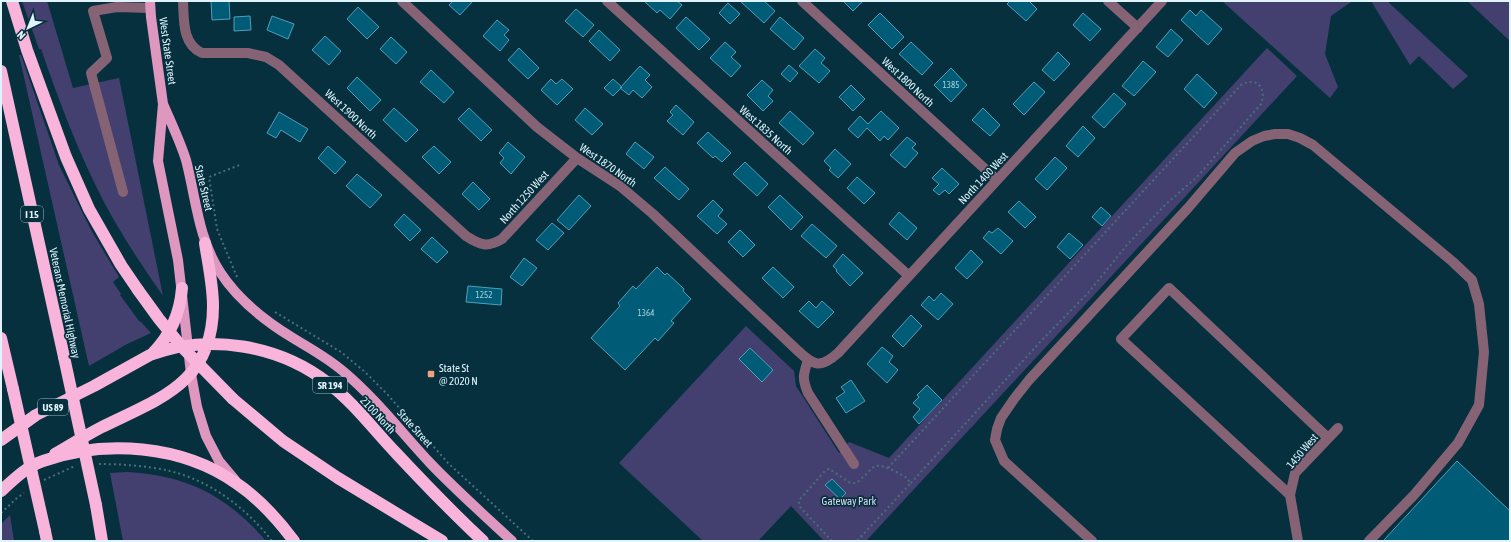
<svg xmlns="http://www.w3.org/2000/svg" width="1511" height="542" font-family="'Asap Condensed',sans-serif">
  <rect width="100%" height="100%" fill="#06303e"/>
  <path fill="#434070" d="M22,1h25l26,87 46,-10 44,218c-25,-36 -49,-72 -68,-112 -21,-43 -38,-89 -54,-135h-2z
    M1222,1h133l-4,1 -20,14 -6,38 13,33 -8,11z
    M1371,1h16l81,75 -15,13 -34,-33 -9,9z
    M1467,1h43v40z
    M1267,48l30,28 -431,465h-42l-33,-35 -33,35h-55l-84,-78 127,-137 48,45 2,15 43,67 10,-11 40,16z
    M19,55h2l38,110 32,65 28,47 -6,5 8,12 -1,1 19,26 2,1 10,11 -24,11 -38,22z
    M126,472c60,3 100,23 140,69h-143l-13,-68z
    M10,515l4,26h-13v-17z"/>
  <path fill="#005c76" stroke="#539db9" d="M211,1h18l1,18 -18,1z
    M453,1h20l-13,14 -11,-10z
    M644,1h33l5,4 -12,14 -10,-9 -3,3z
    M740,1h24l11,10 -11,12z
    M843,1h20l-10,10z
    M1010,1h21l-1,1 7,7 -11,12 -19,-17z
    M728,3l12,11 -10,10 -11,-11z
    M358,7l21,20 -12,12 -20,-20z
    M576,9l18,16 -11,12 -18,-16z
    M1190,10l6,6 5,-6 21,19 -14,16 -27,-25z
    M880,13l24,24 -12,12 -24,-24z
    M1083,13l18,16 -11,12 -17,-16z
    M250,16l1,14 -17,1v-14z
    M272,16l22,8 -6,15 -21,-9z
    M686,17l24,22 -11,11 -23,-22z
    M780,17l24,21 -10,12 -24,-21z
    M497,20l12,10 -5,5 5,5 -9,11 -17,-15z
    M1171,29l12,11 -15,17 -12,-10z
    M599,30l21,20 -10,11 -21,-20z
    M325,36l16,15 -12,14 -17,-15z
    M391,37l16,15 -11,12 -16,-15z
    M725,42l11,10 -5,5 10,9 -10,11 -21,-19z
    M911,42l22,21 -11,12 -23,-21z
    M519,48l20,20 -11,11 -20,-19z
    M815,49l10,9 -4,5 9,8 -11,12 -20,-17z
    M1058,52l12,12 -16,17 -12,-11z
    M1143,61l13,11 -22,24 -12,-10z
    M789,65l9,8 -8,9 -9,-8z
    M640,66l10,9 -5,5 7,7 -10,11 -9,-8 -4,5 -9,-7z
    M951,68l16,17 -16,17 -17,-17z
    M431,70l23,22 -10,11 -24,-21z
    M1197,74l20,19 -13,15 -20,-19z
    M357,77l24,23 -11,11 -23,-23z
    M551,79l5,5 6,-5 11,10 -16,16 -16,-15z
    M613,79l9,8 -9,9 -9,-8z
    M762,80l11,10 -5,6 5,5 -10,10 -16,-16z
    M1034,82l11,10 -21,23 -11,-11z
    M851,85l14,14 -12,12 -14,-14z
    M1114,93l12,11 -22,24 -12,-11z
    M676,105l18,17 -11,13 -16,-14 6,-6 -3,-3z
    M394,108l24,22 -12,12 -23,-22z
    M469,108l23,22 -11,11 -23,-22z
    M585,108l18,16 -11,11 -17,-15z
    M983,108l17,17 -10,11 -18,-16z
    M790,111l24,22 -11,12 -24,-22z
    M881,111l18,17 -11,12 -4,-4 -4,5 -13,-13 -9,10 -10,-9 12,-13 8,8z
    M279,112l29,17 -8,13 -19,-12 -5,8 -9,-5z
    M1083,126l12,12 -17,19 -12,-11z
    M708,132l23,21 -9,9 -7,-6 -2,2 -16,-15z
    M907,137l9,7 -4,4 6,5 -13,15 -15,-13z
    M508,142l17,15 -14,17 -11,-11 4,-5 -5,-5z
    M635,142l19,15 -10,12 -18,-15z
    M328,146l18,16 -11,12 -17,-16z
    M434,146l17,16 -12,12 -17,-17z
    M835,149l16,15 -13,14 -9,-8 2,-2 -7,-7z
    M1055,157l12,11 -20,22 -12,-11z
    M745,162l23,22 -11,12 -24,-22z
    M665,167l24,22 -10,11 -25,-22z
    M942,168l17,16 -10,10 -4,-4 -6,5 -6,-5 6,-6 -7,-6z
    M357,174l25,21 -12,13 -24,-22z
    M857,177l18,16 -11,11 -17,-16z
    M473,182l17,17 -11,11 -17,-16z
    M579,195l12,11 -22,24 -12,-10z
    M780,195l23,22 -12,13 -23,-23z
    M713,200l10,10 -5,6 9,8 -10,10 -20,-18z
    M1019,201l17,16 -11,11 -17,-16z
    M1101,207l10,9 -9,10 -10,-9z
    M899,212l18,16 -10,12 -18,-16z
    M404,214l17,16 -11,11 -16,-16z
    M552,223l12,10 -16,17 -12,-10z
    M812,224l25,22 -11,12 -25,-22z
    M998,228l15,13 -12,13 -18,-16 6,-7 3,2z
    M740,230l15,15 -12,12 -15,-15z
    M1069,233l14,12 -13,14 -13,-12z
    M432,237l16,15 -11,11 -16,-14z
    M971,250l12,12 -16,17 -12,-11z
    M843,254l20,19 -13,13 -14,-15 1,-1 -4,-4z
    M524,258l13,10 -15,18 -12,-9z
    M657,267l8,8 2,-2 17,16 -1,2 8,8 -20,22 3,2 -16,18 -3,-3 -30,32 -34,-32 29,-32 -2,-3 15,-17 3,3z
    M773,267l21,20 -11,11 -21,-20z
    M468,286l34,3 -1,16 -35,-3z
    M941,293l12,11 -15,16 -17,-15 8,-9 5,5z
    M809,301l7,7 6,-7 12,11 -16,16 -19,-17z
    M911,315l11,11 -19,21 -11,-11z
    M882,347l11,9 -4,6 9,8 -11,13 -20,-19z
    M750,348l23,22 -11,12 -23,-23z
    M851,380l14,21 -19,12 -10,-15 9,-6 -4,-5z
    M927,385l15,15 -23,24 -6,-7 7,-8 -7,-6 6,-6 -2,-2z
    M1457,461l53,50v30h-127z
    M832,479l14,14 -6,6 -15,-14z"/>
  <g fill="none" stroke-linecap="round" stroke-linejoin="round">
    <path stroke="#4a6e7a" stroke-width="2" stroke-dasharray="2 3" stroke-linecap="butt" d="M237,277l-20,-48 -8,-52 33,-13
      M275,312l66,40 24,20 23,23 60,68 85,78
      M99,464c22,0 50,2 71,7 41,10 76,37 102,70
      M888,468l353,-383c16,-9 26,3 20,19l-64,73 -32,28 -38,40 -39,48 -46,47 -132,144
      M44,480l31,-14
      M1,513l16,-15 7,-5
      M832,541l-32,-34 -1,-4 1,-4 25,-28 4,-2c7,3 19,15 25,14 4,0 7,-4 10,-7 4,-3 8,-9 12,-10 7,-2 27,9 32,13l2,5 -53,57"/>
    <path stroke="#856375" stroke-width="10" d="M183,1c1,19 -1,43 19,52h46l18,4 13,8 187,171c14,9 21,12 36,3l75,-81
      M402,1l135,126 40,31 43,28 33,28 144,136c17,16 23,19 41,3l324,-352
      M607,1l302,275
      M802,1l195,179
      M1108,1l30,27
      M123,192l-32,-119 16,-15 -14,-47 24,-4 33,1
      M808,360c-5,15 -6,19 0,33l46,71
      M1290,495l-169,-156 48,-51 159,150
      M1092,541l-88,-80 -9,-21 2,-11 4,-11 13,-19 15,-19 159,-172 47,-55 17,-12 12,-5 11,-2h13l12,4 13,7 140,117 19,18 7,24 5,48 -5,53 -21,38 -44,52 -45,46
      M1298,541l-8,-46 5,-22 43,-45"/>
    <path stroke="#de98c0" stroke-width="10" d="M150,1l1,16 12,87 -5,57 20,99 13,114 6,33 9,29 13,25 16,19
      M163,104c8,18 17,37 23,56 10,38 12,78 34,112 18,28 45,49 73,66 18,11 35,20 51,34 32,27 58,61 87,92 26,27 54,52 81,77"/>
    <path stroke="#f8b4da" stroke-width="12" d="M12,1l15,49 39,107 23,52 32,56 17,25
      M1,71l63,286
      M1,338l12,51
      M152,354c19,-19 28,-40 30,-66
      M233,399l50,42 55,37 104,63
      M1,440l35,-25 58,-29 56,-31c59,-22 129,-10 178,28 26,20 46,47 68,70 28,30 57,60 87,88
      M55,454c15,-9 30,-18 45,-26 58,-29 113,-44 113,-122 0,-21 -5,-43 -8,-63
      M1,491c12,-11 26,-25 42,-30 62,-22 139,-16 193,22 21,14 43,38 58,58
      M96,505l6,36
      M45,531l2,10"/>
    <path stroke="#f8b4da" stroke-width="12" d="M138,290l21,29 23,28 51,52
      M64,357l32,148
      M13,389l32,142"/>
  </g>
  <rect fill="#f1a17d" stroke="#06303e" stroke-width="1.5" x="427" y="370" width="8" height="8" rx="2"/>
  <g text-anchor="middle" stroke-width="3.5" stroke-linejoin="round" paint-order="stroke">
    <g font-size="9" fill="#a7cedb">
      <text x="951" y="88">1385</text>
      <text x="484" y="298">1252</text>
      <text x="646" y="316">1364</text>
    </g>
    <g fill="#06303e" stroke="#9eb9c4" stroke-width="1">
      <rect x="21" y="206" width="22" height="16" rx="3"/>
      <rect x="313" y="377" width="34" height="16" rx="3"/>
      <rect x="38" y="399" width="30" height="16" rx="3"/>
    </g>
    <g font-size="10" font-weight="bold" fill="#dff4fd">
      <text x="32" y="218">I 15</text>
      <text x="330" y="389">SR 194</text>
      <text x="53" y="411">US 89</text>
    </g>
    <g font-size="11" fill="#dff4fd" stroke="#06303e">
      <text transform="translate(168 51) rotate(82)" y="4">West State Street</text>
      <text transform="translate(908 82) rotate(43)" y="4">West 1800 North</text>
      <text transform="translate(351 114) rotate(43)" y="4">West 1900 North</text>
      <text transform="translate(766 130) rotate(42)" y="4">West 1835 North</text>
      <text transform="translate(608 165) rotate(35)" y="4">West 1870 North</text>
      <text transform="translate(983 178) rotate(-47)" y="4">North 1400 West</text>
      <text transform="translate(204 188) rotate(77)" y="4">State Street</text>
      <text transform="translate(524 197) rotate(-48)" y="4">North 1250 West</text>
      <text transform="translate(65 303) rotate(78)" y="4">Veterans Memorial Highway</text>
      <text transform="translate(378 415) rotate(47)" y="4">2100 North</text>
      <text transform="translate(415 428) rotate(48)" y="4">State Street</text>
      <text transform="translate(1302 451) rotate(-50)" y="4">1450 West</text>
    </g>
    <g font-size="11" fill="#dff4fd" stroke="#06303e" text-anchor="start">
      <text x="439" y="372">State St<tspan x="439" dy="13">@ 2020 N</tspan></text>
    </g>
    <g font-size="11" fill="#dadaf0" stroke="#06303e">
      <text x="849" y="505">Gateway Park</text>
    </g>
  </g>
  <rect width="1511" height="542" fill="none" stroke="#dff4fd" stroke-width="4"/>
  <g transform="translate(28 28) rotate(223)" stroke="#06303e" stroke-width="3" paint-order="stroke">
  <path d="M0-3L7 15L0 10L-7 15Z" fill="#dff4fd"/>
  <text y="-6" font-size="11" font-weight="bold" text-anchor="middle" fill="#dff4fd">N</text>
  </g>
</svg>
